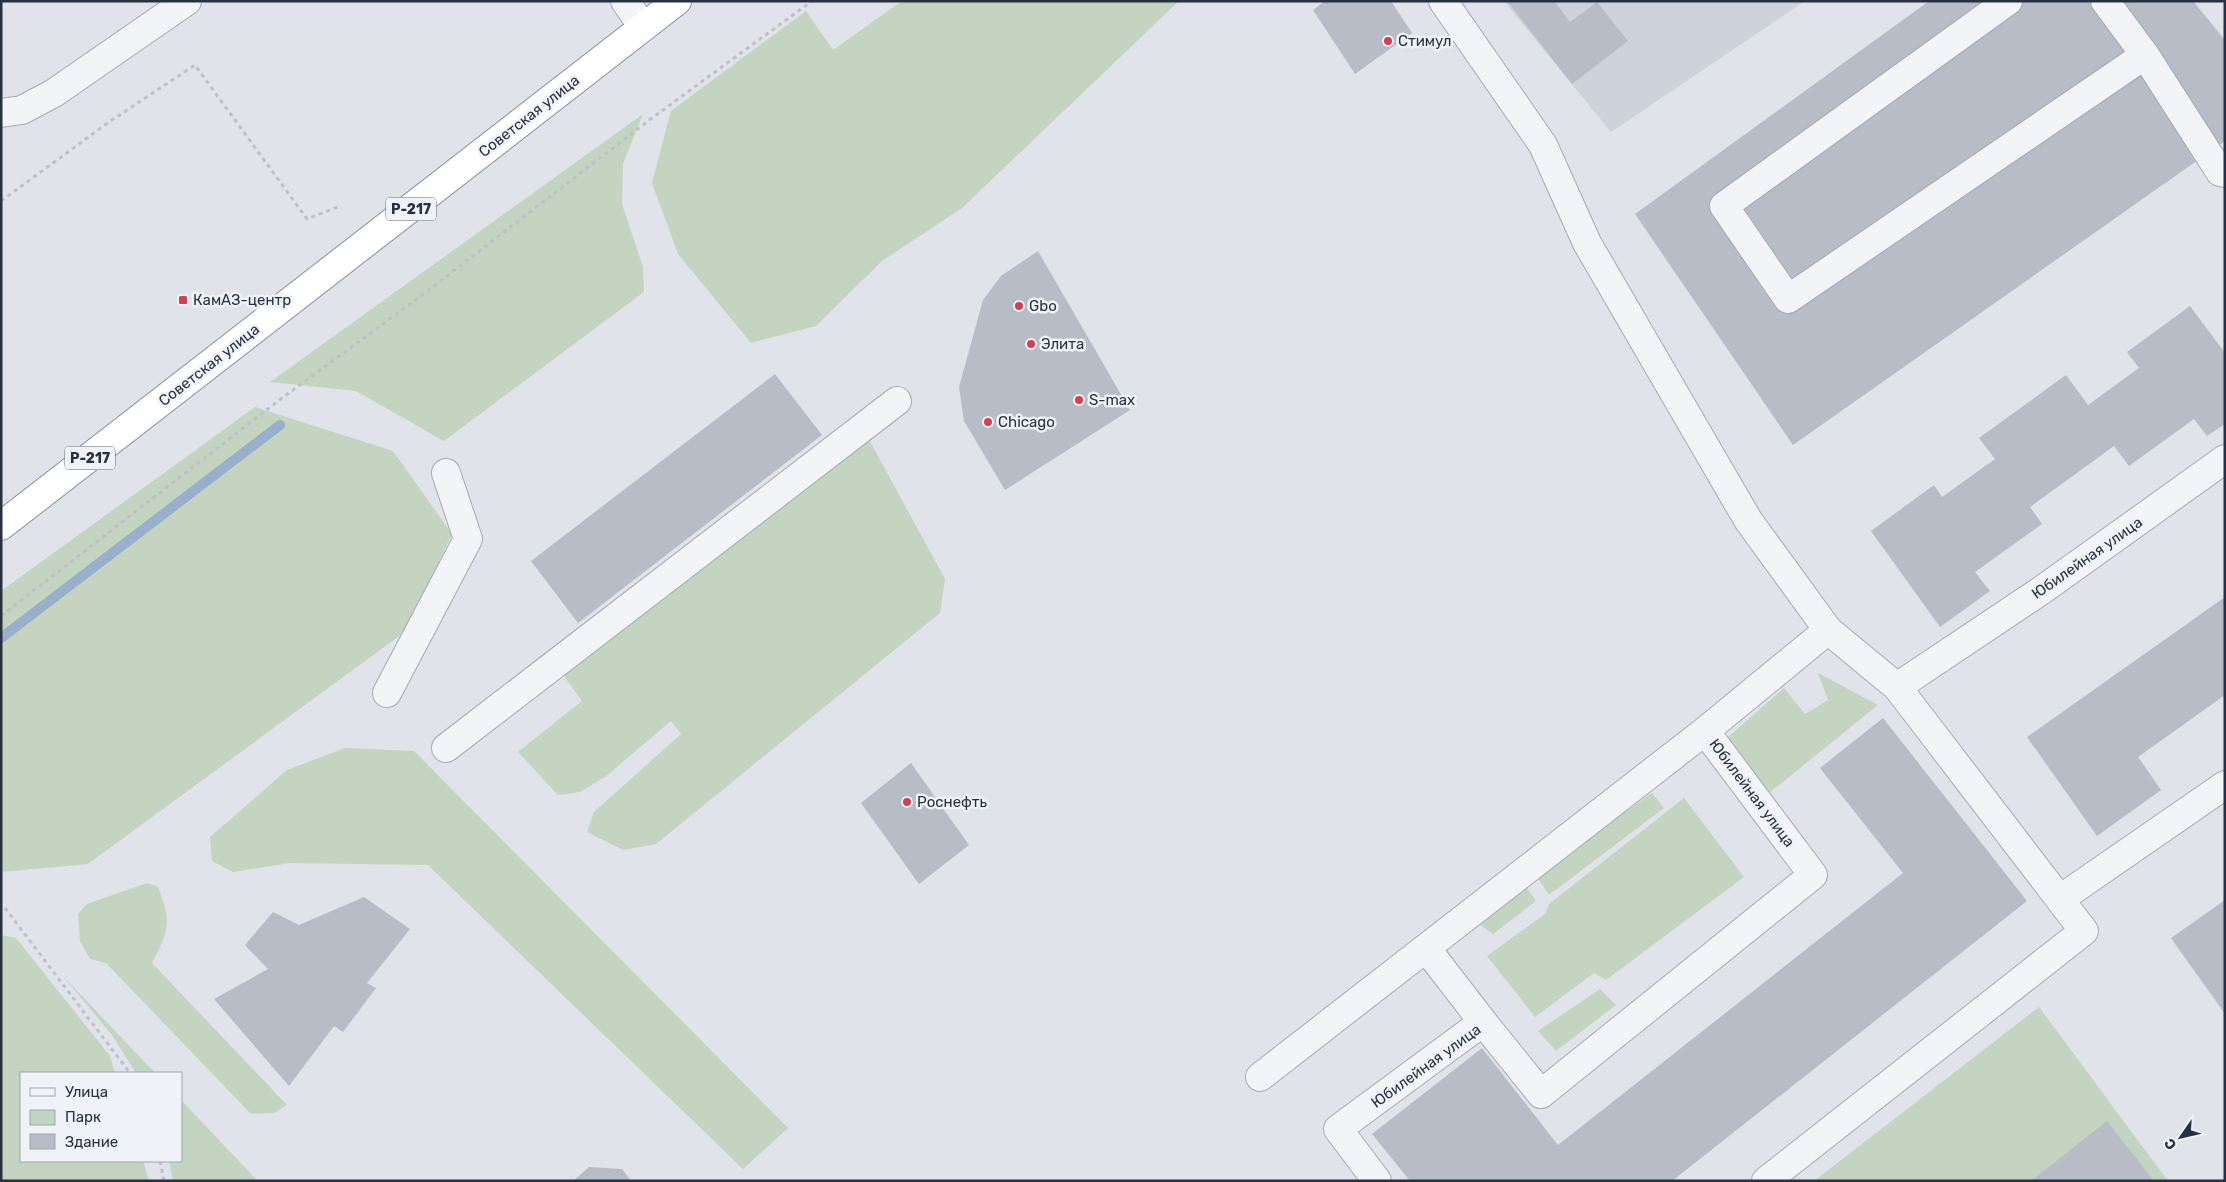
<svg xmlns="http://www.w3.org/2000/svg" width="2226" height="1182" font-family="Rubik,sans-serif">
  <rect width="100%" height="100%" fill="#e0e3e9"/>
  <path fill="#ced2db" d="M1504,1h301l-194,131z"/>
  <path fill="#c4d4c1" d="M902,1h277l-217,207 -80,53 -66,65 -65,17 -73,-89 -26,-71 19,-72 135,-100 27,39z
    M643,114l-20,50 -1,40 21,63 1,25 -200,149 -88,-50 -86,-9z
    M255,407l138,44 59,83 -46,97 -318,233 -87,8v-281z
    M867,436l78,143 -5,34 -284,231 -33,6 -36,-18 7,-20 87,-78 -10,-13 -66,56 -25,15 -22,3 -40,-43 64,-51 -20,-28z
    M1818,673l60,32 -110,89 -41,-56 57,-50 21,26 23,-14z
    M345,748l69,3 374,377 -45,41 -315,-304 -138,-2 -57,9 -21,-11 -2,-24 77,-67z
    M1652,793l12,15 -115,87 -13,-20z
    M1684,798l60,79 -138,103 -12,-7 -59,44 -48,-61 58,-42 4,-10z
    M147,883l11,4c14,36 11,43 -6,76l135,142 -13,8 -23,1 -145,-151 -16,-4 -10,-18 -2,-27 9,-10z
    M1524,883l12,18 -43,33 -19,-14z
    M1,935l15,3 94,118 5,17h-94v88h122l6,20h-148z
    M62,975l93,98h-19l-24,-38z
    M1600,989l16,16 -60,46 -18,-20z
    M2039,1007l129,174h-354z
    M181,1100l77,81h-85l-4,-20h12z"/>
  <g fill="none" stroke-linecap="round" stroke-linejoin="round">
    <path stroke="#99afcb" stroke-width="10" d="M1,638l279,-213"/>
  </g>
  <path fill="#b7bcc6" d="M1325,1h66l21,32 -57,41 -42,-64z
    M1507,1h47l16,21 27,-20 31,39 -56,43z
    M1929,1h264l32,39v101l-432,304 -158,-231z
    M1038,251l92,159 -125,80 -41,-69 -5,-34 24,-87 18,-24z
    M2190,306l35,47v71l-18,12 -13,-17 -65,47 -15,-20 -84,61 12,17 -67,48 15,19 -50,36 -69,-96 63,-46 8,12 53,-38 -16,-21 87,-63 22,30 51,-37 -12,-16z
    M775,374l47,61 -244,188 -47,-62z
    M2225,597v98l-87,62 23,33 -64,46 -70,-99z
    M1883,718l144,183 -355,280h-262l-38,-47 110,-86 76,97 345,-272 -83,-105z
    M911,763l58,82 -50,39 -58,-81z
    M364,897l46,32 -43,54 9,5 -33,44 -9,-6 -45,60 -75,-87 54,-30 -23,-24 28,-33 26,13z
    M2225,900v114l-54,-76z
    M2107,1121l47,60h-123z
    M589,1167l33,2 9,12h-58z"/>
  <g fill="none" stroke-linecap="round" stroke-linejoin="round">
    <defs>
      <path id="minor" d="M625,1l18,26
        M1443,1l100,144 44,98 161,277 80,110
        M2008,1l-284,205 64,93 357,-244
        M2105,1l40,54 75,117 5,1
        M1,113l21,-3 32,-17 133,-92
        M387,693l81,-154 -22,-66
        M446,748l451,-347
        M2060,899l165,-114
        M1426,948l57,74
        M1260,1077l445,-346
        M1377,1181l-39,-52 145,-107 58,72 272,-219 -108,-144 123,-101 69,57 145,-97 183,-131
        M1766,1181l318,-250 -187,-244"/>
      <path id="highway" d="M1,526l676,-525"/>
    </defs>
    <use href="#minor" stroke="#a5aab3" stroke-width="30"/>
    <use href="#highway" stroke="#878fa0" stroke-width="30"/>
    <path stroke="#bec1c8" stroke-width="3" stroke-dasharray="4 4" stroke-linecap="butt" d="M1,201l108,-79 86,-57 112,154 31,-12
      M1,616l281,-218 131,-96 239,-184 160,-117
      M5,908l125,165
      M160,1161l4,20"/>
    <use href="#minor" stroke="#f3f4f7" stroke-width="28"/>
    <use href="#highway" stroke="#fff" stroke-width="28"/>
  </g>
  <g fill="#d3404f" stroke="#eff2f7" stroke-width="2">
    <circle cx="1388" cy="41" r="5"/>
    <rect x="178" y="295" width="10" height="10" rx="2.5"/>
    <circle cx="1019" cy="306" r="5"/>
    <circle cx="1031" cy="344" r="5"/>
    <circle cx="1079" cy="400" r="5"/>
    <circle cx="988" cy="422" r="5"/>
    <circle cx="907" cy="802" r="5"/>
  </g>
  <g text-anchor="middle" stroke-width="5" stroke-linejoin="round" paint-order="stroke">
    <g fill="#eff2f7" stroke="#646a78" stroke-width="1">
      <rect x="386" y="197.5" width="50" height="23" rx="4"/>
      <rect x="65" y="446.5" width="50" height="23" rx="4"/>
    </g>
    <g font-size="14" font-weight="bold" fill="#283041">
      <text x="411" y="214">Р-217</text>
      <text x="90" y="463">Р-217</text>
    </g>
    <g font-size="15" fill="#283041" stroke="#eff2f7" text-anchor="start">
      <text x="1398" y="46">Стимул</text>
      <text x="193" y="305">КамАЗ-центр</text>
      <text x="1029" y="311">Gbo</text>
      <text x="1041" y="349">Элита</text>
      <text x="1089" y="405">S-max</text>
      <text x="998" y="427">Chicago</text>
      <text x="917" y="807">Роснефть</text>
    </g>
    <g font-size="15" fill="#283041" stroke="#eff2f7">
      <text transform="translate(529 116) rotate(-38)" y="5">Советская улица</text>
      <text transform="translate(209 365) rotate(-38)" y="5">Советская улица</text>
      <text transform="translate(2087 558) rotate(-35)" y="5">Юбилейная улица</text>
      <text transform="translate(1752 793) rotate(53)" y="5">Юбилейная улица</text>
      <text transform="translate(1426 1066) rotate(-36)" y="5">Юбилейная улица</text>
    </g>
  </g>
  <rect width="2226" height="1182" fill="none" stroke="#283041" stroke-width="5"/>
  <rect x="20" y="1072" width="162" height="90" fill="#eff2f7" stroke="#9fa4ae"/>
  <rect x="30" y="1088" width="25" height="8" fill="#f3f4f7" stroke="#9fa4ae"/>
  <text x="65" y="1097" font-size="15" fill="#283041">Улица</text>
  <rect x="30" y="1110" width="25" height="15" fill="#c4d4c1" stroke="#9fa4ae"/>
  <text x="65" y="1122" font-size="15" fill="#283041">Парк</text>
  <rect x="30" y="1134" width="25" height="15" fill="#b7bcc6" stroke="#9fa4ae"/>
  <text x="65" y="1147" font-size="15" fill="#283041">Здание</text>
  <g transform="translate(2181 1137) rotate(236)" stroke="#eff2f7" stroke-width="4" paint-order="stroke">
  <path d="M0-4L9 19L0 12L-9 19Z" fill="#283041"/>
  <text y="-8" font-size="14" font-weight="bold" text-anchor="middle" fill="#283041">С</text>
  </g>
</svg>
